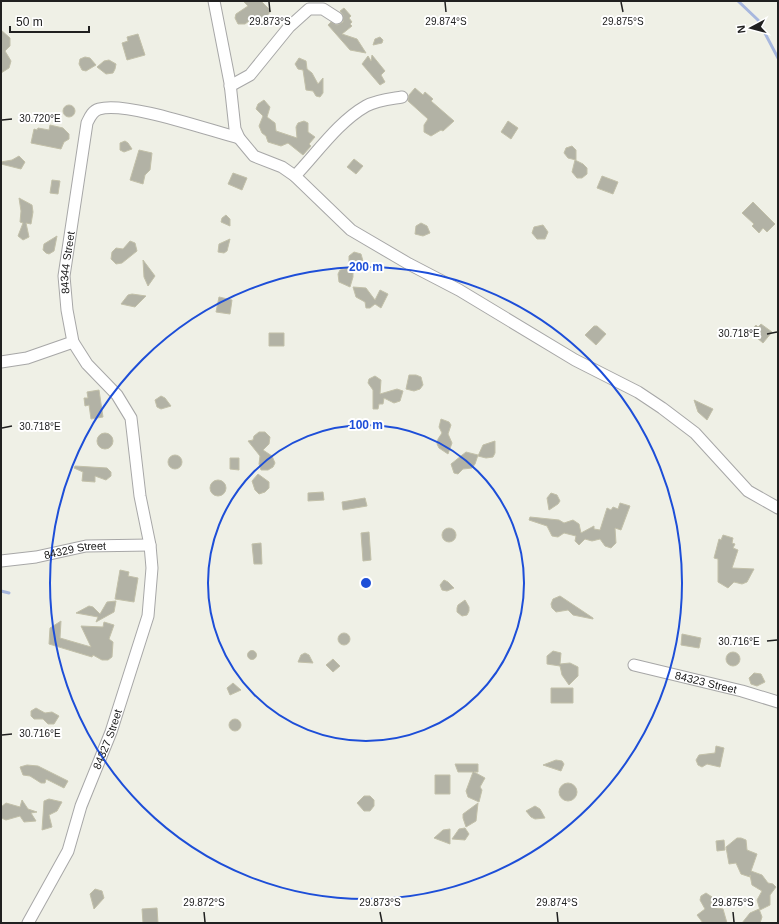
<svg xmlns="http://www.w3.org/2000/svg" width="779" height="924" font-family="Arial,sans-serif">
  <rect width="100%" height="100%" fill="#eff0e6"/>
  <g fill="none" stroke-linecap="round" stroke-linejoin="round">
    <path stroke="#a7b7de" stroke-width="3" d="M738,1l20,19 20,38
      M1,591l8,2"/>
  </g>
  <path fill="#b2b2a5" stroke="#c2c0a9" d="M243,1h18l10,10 -10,12 -5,-5 -2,2 -1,-2 -8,6h-7l-3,-6 1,-4 12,-8z
    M344,8l7,8 -2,2 3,4 -2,2 2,2 -10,8 15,5 9,14 -16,-3 -22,-25 3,-3 6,3 6,-3v-7l-3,-4z
    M1,30l9,8v8l-5,5 6,10 -2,7 -8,5z
    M138,34l7,21 -18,5 -5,-17 6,-2 -1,-4z
    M380,37l3,3 -1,3 -9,2 2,-6z
    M372,55l13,16 -4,4 4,7 -5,3 -18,-21 6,-8 3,5z
    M85,57l5,1 6,7 -10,6 -4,-1 -3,-6 1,-5z
    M299,58l7,3 1,8 5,4 6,11 5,-6v15l-3,4 -4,-1 -3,-5 -7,-1 -3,-20 -5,-1 -3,-5z
    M109,60l7,4 -1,5 -2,4 -7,1 -9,-7 7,-6z
    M415,88l8,7 2,-3 8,7 -2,2 23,20 -11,10 -2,-1 -10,6 -7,-4v-7l4,-6 -20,-18 1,-6z
    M264,100l6,7 -3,10 8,6 1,8 21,7 -1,-11 2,-4 6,-2 4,2v9l7,5 -6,7 2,2 -8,9 -15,-12 -7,3 -13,-4 -2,-6 -4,-3 -3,-7 4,-10 -7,-7 2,-5z
    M63 111a6 6 0 1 1 12 0a6 6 0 1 1-12 0Z
    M508,121l10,7 -7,11 -10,-7z
    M50,125l13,3 6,6v5l-5,3 -3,7 -30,-6 3,-14 3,1 1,-2 11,2z
    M125,141l3,2 4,6 -8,3 -4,-2v-7z
    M572,146l4,4v10l-8,-2 -4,-5 2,-5z
    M139,150l13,3 -2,17 -5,5 -2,9 -13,-4z
    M19,156l6,6 -4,7 -20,-5v-2l11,-2z
    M354,159l9,7 -7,8 -9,-7z
    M575,160l8,4 4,4v6l-5,4h-5l-5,-6z
    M233,173l14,5 -5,12 -14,-6z
    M602,176l16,6 -5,12 -16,-6z
    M52,180l8,1 -2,13 -8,-1z
    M19,198l13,7 1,7 -2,12 -5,-1 3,14 -6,3 -5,-4 5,-13 -3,-1 1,-11z
    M753,202l22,22 -8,8 -4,-4 -4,5 -7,-7 2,-2 -12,-11z
    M226,215l4,4v7l-9,-4 1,-4z
    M421,223l6,3 3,7 -7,3 -8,-2 1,-8z
    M543,225l5,7 -3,7h-8l-5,-6 2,-6z
    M57,236l-3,15 -5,3 -3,-1 -3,-3 1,-6z
    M230,239l-3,12 -3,2 -6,-1 1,-8z
    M130,241l5,2 2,8 -15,12 -6,1 -5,-5 1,-7 4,-4 7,1z
    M354,252l7,2 2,7 -3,5 -7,3v8l-3,10 -11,-5 -1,-8 2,-4 9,-2v-12z
    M143,260l12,16 -7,10 -4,-9z
    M353,287l13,1 9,12 5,-10 8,4 -7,14 -6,-4 -5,4h-4l-1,-6 -9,-5z
    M132,294l14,2 -11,11 -14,-3 7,-9z
    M219,297l13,3 -2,14 -14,-2z
    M761,324l11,8 -9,11 -13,-11 6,-7 2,2z
    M594,326h3l9,8 -10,11 -11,-10z
    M269,333h15v13h-15z
    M409,375h7l5,2 2,8 -3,4 -6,2 -8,-2z
    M375,376l6,4 -1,14 17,-5 6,2 -3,10 -6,2 -10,-5 -1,6h-4l-1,5h-5v-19l-5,-7 1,-4z
    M99,390l4,27 -12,2 -2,-14 -4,1 -1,-8h4l-1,-6z
    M161,396l4,2 6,8 -10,3 -4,-2 -2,-7z
    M694,400l19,9 -6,11 -9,-8z
    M441,419l8,3 2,3 -3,9 4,9 -4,11 -9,-6 -2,-4 1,-5 4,-6 -3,-6z
    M259,432h6l5,5 -1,7 -6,6 9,6 3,7 -2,4 -5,3h-7l-2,-6 1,-8 -12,-15 5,-1 1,-4z
    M97 441a8 8 0 1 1 16 0a8 8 0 1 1-16 0Z
    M495,441v12l-2,4 -7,1 -8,-2 5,-11z
    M466,452l12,3 -3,9 -3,4 -9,1 -5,5 -4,-1 -3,-9z
    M168 462a7 7 0 1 1 14 0a7 7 0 1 1-14 0Z
    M230,458h9v12l-9,-1z
    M75,466l32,2 4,4v4l-5,4 -11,-4v6l-13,-1 1,-9 -9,-4z
    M258,474l11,8v6l-4,4 -6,2 -4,-4 -3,-9z
    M210 488a8 8 0 1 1 16 0a8 8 0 1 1-16 0Z
    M323,492l1,8 -16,1v-8z
    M551,493l6,2 3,6 -2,3 -9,6 -2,-12z
    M365,498l2,8 -24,4 -1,-8z
    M620,503l10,3 -9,24 -6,-2 1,15 -5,5 -6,-2 -5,-7 -8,2 -7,-2 -6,6 -4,-4 1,-5 -12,-3 -6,4 -6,-1 -5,-10 -18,-6 1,-3 29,3 5,3 9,-3 6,4 2,9 13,-7v3l6,1 7,-22 4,2 2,-3 5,2z
    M442 535a7 7 0 1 1 14 0a7 7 0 1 1-14 0Z
    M369,532l2,28 -8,1 -2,-28z
    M723,535l10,3 -1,5 3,1 -2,4 5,2 -6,18 22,1 -7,13 -5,2 -8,-2 -6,6 -10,-6v-23l-4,-1 5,-19 2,1z
    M261,543l1,21h-8l-2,-20z
    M120,570l9,2 -1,4 10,2 -4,24 -19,-3z
    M444,580l4,2 6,6 -7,3 -5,-1 -2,-5z
    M560,596l33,22v1l-20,-4 -5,-5 -12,2 -4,-4 -1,-4 2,-5z
    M465,600l4,7v4l-2,4 -5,1 -5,-4v-4l1,-3z
    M116,601l-2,11 -18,10 2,-5 -22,-4 13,-7 4,1 7,7 7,-12z
    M61,621l-1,17 31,9 -10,-21 22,1 1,-5 10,3 -5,14 4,3 -1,15 -4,3h-6l-9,-5 -1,2 -43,-13 1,-16z
    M338 639a6 6 0 1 1 12 0a6 6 0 1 1-12 0Z
    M682,634l19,4 -2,10 -18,-3z
    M247.5 655a4.5 4.5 0 1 1 9 0a4.5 4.5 0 1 1-9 0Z
    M553,651l8,2 -1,11 10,-1 8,4v9l-9,9 -7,-10 -2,-9 -13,-2v-8z
    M726 659a7 7 0 1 1 14 0a7 7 0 1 1-14 0Z
    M305,653l4,2 4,8 -15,-1 3,-7z
    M333,659l7,7 -7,6 -7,-7z
    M754,673l7,1 4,8 -8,4 -6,-2 -2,-6z
    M233,683l8,7 -11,5 -3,-7z
    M551,688h22v15h-22z
    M36,708l9,5 7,-1 7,4 -5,8h-6l-5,-5h-9l-3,-3v-5z
    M229 725a6 6 0 1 1 12 0a6 6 0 1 1-12 0Z
    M716,746l8,2 -4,19 -13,-3 -5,3 -4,-2 -2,-5 3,-5 16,-2z
    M556,760l6,1 2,3 -3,7 -18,-6z
    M455,764h23v8h-4l11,6 -5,9 2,3 -3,12 -11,-5 -2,-6 7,-19h-15z
    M27,765l11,1 30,15 -4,7 -18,-9 -1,4h-4l-11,-7 -7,-1 -3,-8z
    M435,775h15v19h-15z
    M559 792a9 9 0 1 1 18 0a9 9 0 1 1-18 0Z
    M364,796h6l4,4v6l-4,5h-6l-7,-8z
    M49,799l13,3 -5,9 -8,4 3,12 -10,3 2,-29z
    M22,800l6,9 9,3 -6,1 5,8 -12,1 -4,-6 -14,4 -5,-2v-11l5,-4 14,4z
    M478,803l-2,18 -10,6 -3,-9v-4z
    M535,806l5,3 5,9 -10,1 -4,-2 -5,-6z
    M465,828l4,6 -4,6 -13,-1 7,-10z
    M450,829v15l-16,-6 9,-8z
    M737,838h4l5,2 1,10 10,4 -6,17 11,4 6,8 5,1 3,3 -6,8v10l-10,5 -3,-10 5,-9 -10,-6 -2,-10v2l-9,-3 -5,-11 -7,1 -3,-17z
    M724,840l1,10 -8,1 -1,-10z
    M95,889l7,2 2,7 -10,11 -4,-15z
    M706,893l6,4 -1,10 12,2 4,14h-24l-6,-8 8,-6 -5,-9 1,-4z
    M157,908l1,15h-15l-1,-14z
    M759,909l3,8 -2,6h-18l8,-10z"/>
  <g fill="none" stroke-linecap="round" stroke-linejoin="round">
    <defs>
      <g id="minor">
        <path d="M214,1l16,82 5,46 4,9 15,18 28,11 13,9 56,54 58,34 50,26 116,70 63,32 24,16 33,25 53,58 30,17"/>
        <path d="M230,86l20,-11 39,-48 20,-18h14l14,9"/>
        <path d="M295,176c22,-23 43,-54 71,-70 11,-6 24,-7 36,-9"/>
        <path d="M1,362l26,-4 46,-16"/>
        <path id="s1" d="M1,561l35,-4 50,-11 64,-1"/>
        <path id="s2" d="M634,665l108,26 36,11"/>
        <path id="s3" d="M28,923l40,-72 13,-45 30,-74 37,-116 4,-48 -2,-23 -10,-49 -9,-78 -14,-23 -30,-31 -14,-22 -6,-32 -3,-34 23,-153c3,-6 5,-12 12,-14 27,-8 109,21 140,29"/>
      </g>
    </defs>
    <use href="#minor" stroke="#a7a7a7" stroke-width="13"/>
    <use href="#minor" stroke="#fff" stroke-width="11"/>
  </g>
  <path fill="none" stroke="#202020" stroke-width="1.5" d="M269,2l1,10M445,2l1,10M621,2l2,10M2,120l10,-1M767,334l10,-2M2,428l10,-2M767,641l10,-1M2,735l10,-1M204,912l1,10M380,912l2,10M557,912l1,10M733,912l1,10"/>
  <g fill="none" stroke="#1d4ed8" stroke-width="2">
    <circle cx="366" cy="583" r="158"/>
    <circle cx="366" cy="583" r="316"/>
  </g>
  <g text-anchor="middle" stroke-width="4" stroke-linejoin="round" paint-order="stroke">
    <g font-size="11" fill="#202020" stroke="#fff">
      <text dy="4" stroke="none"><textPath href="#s3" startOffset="707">84344 Street</textPath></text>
      <text dy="4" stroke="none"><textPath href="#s1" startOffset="75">84329 Street</textPath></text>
      <text dy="4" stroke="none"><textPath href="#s2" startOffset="74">84323 Street</textPath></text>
      <text dy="4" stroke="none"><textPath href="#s3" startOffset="201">84327 Street</textPath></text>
    </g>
  </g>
  <g font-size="10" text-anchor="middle" fill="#202020" stroke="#fff" stroke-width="4" stroke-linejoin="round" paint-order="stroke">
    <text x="270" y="25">29.873°S</text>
    <text x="446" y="25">29.874°S</text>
    <text x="623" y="25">29.875°S</text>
    <text x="40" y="122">30.720°E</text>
    <text x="739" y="337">30.718°E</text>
    <text x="40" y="430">30.718°E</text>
    <text x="739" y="645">30.716°E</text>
    <text x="40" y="737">30.716°E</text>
    <text x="204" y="906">29.872°S</text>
    <text x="380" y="906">29.873°S</text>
    <text x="557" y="906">29.874°S</text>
    <text x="733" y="906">29.875°S</text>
  </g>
  <circle cx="366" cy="583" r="6" fill="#1d4ed8" stroke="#fff" stroke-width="2"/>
  <g font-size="12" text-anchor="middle" font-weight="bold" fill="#1d4ed8" stroke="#fff" stroke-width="4" stroke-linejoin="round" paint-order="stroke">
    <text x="366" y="271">200 m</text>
    <text x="366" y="429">100 m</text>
  </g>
  <rect width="779" height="924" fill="none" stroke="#202020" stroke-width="4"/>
  <g transform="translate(751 28) rotate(263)" stroke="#ffffff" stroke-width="3" paint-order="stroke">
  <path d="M0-3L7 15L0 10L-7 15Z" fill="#202020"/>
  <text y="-6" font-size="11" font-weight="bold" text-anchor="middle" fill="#202020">N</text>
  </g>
  <path d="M10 26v6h79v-6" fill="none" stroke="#202020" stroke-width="2"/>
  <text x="16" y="26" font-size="12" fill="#202020" stroke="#ffffff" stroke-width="3" paint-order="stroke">50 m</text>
</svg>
